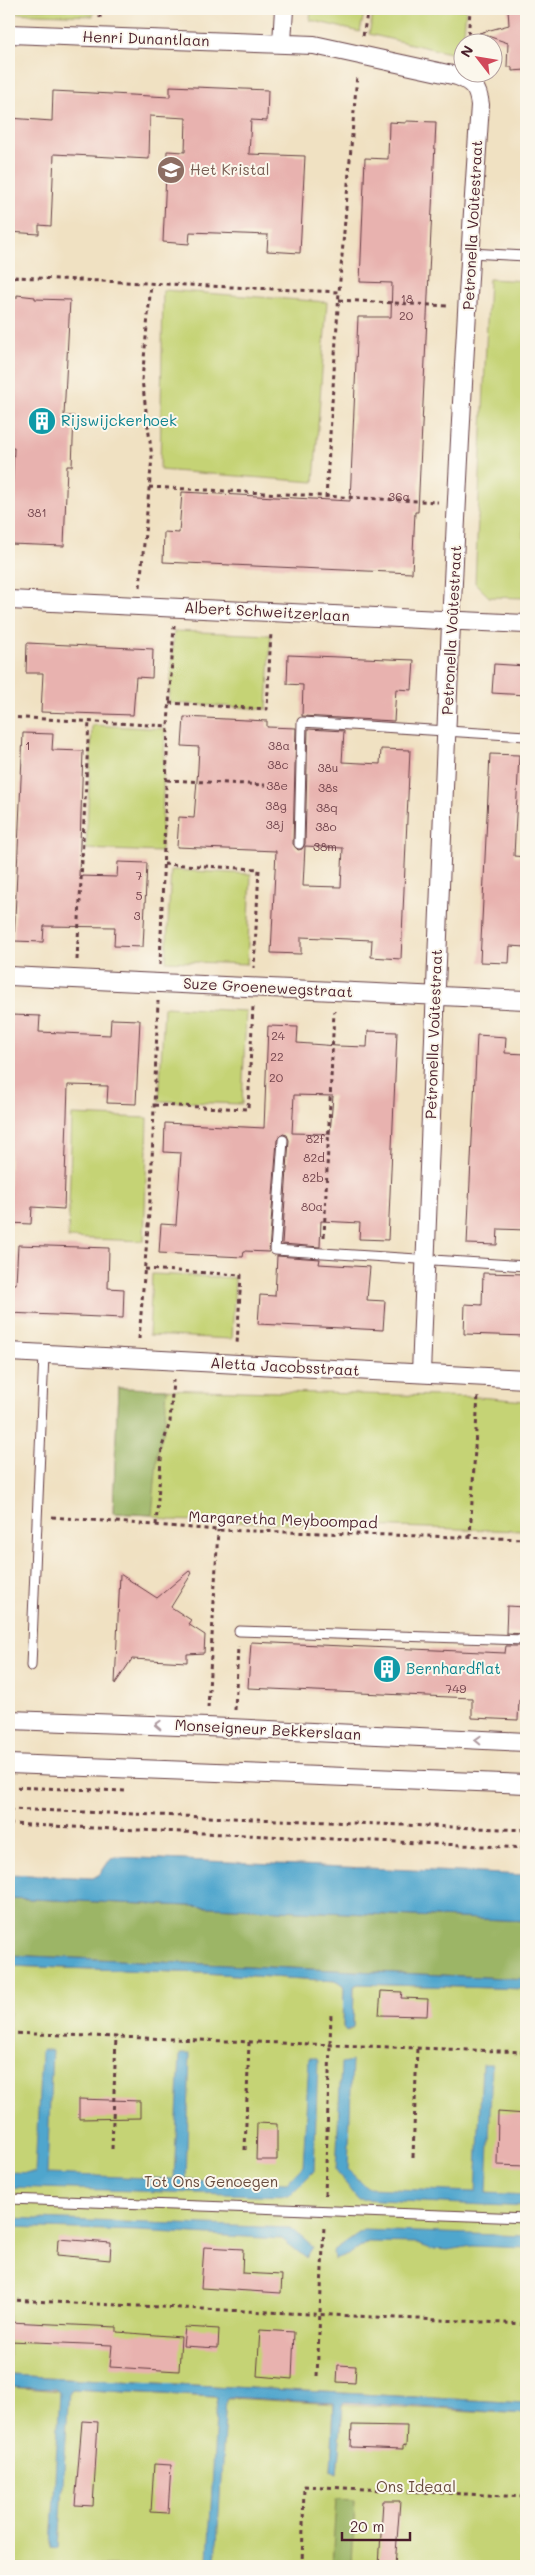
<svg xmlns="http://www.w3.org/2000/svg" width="535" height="2575" font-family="Mali,sans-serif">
  <rect width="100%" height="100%" fill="#fbf7ec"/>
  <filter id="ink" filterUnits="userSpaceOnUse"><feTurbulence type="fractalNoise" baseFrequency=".02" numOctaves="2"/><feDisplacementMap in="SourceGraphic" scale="10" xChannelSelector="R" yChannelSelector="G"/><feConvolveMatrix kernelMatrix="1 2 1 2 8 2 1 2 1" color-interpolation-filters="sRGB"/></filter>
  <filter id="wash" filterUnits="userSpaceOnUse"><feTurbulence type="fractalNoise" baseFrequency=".0096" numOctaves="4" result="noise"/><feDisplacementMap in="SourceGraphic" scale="20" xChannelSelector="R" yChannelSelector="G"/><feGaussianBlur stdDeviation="1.12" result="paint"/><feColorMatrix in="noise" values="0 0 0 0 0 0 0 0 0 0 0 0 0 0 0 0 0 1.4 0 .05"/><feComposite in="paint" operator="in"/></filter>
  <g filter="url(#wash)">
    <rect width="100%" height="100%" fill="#f0e1c2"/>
    <path fill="#c5d375" stroke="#887950" d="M9,9h85l-1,7 -84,-3z
      M311,9h54l-5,23 -50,-12z
      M374,9h92l-4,47 -93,-22z
      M489,279l37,2v209l-3,47h3v61l-37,-1 -14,-14z
      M163,290l164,12 -13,180 -154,-12z
      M174,631l97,4 -4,74 -98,-6z
      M92,725l73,4 -4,123 -75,-3z
      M171,870l80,4 -4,90 -81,-3z
      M164,1007l82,4 -4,93 -83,-3z
      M72,1115l76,3 -4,123 -76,-3z
      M152,1274l83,4 -3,61 -83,-4z
      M118,1388l360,9 48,4v130l-359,-11 -15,-5 -39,-2z
      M9,1966l194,7 134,8 7,5v5l-1,36 6,4 4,-4 1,-41 4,-2 168,5v414l-517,-28z
      M9,2387l52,4 -10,156 8,1 9,-157 4,-2 262,15 -3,67 6,3 6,-70 183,10v152h-517z"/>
    <path fill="#9cb566" stroke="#736a48" d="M118,1388l49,1 -3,40 -6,20 -6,66 -39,-2z
      M9,1898l517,23v58l-517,-24z
      M336,2499l19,1 -3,66h-20z"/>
    <path fill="#50a6cd" stroke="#4d627c" d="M116,1857l410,18v46l-517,-23v-24l84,4 7,-4 11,-16z
      M9,1955l517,24v10l-168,-5 -4,2 -1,41 -7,4 -3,-4 1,-41 -7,-5 -134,-8 -194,-7z
      M42,2050h10l-5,124 127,5 6,-125h10l-4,125 101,4 16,-17 6,-108h7l2,3 -4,110 -25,25 -280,-9v-15l26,1 6,-121z
      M352,2061l-4,109 19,18 109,4 6,-128h10l-5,129 39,2v12l-168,-8 -22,-28 5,-108z
      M9,2218l281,10 23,19 -7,11 -24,-19 -145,-8 -128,-4z
      M363,2230l163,6v12l-54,-2 -24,4 -17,-1 -16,-6 -47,-1 -20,13 -14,5 -1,-9z
      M9,2375l517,28v11l-181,-12 -2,3 -6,69 -6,-3 3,-68 -105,-6 -3,2 -10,162 -8,-1 9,-163 -145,-8 -3,2 -10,157 -8,-1 9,-155 -4,-3 -47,-2z"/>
    <g id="blocks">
      <path fill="#e8b2af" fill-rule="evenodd" d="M508,9h18v61l-14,1v-4h-5l1,-24 -29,-10 30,-8z
        M170,86l98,4 -1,31 -16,-1 -2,34 56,2 -5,97 -33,-2 1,-16 -78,-3 -1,12 -26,-2 4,-91 18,1 1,-34 -36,-2 -1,43 -95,-5 -3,72 -12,-1v9l-30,-2v-114l43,3 1,-30 117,6z
        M406,121l30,1 -18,390h-3l-3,61 -249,-11 1,-30 15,1 3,-41 168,9 8,-184h33l1,-34 -32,-1 5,-124 23,1 1,-37 17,1z
        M17,295l18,2v2l35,1 -6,116h10l-2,50h-5l-3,80 -54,-2 4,-96h-5v-150h8z
        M27,643l126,6 -1,29 -16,-1 -3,38 -92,-3 2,-39h-17z
        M288,655l126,5 -2,30 -16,-1 -2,32 -92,-5 1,-31 -16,-1z
        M494,664l32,2v29l-34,-2z
        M184,717l83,4v6l29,1 -3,116 5,6 4,-1 3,-5 3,-115 36,2 -2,31 38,2 1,-15 29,1 -9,209 -30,-2 1,-17 -71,-3v17l-30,-1 5,-102 -99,-4 2,-30 15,1 4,-50 1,-21 -17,-1zM305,846l38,2 -2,39 -38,-1z
        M23,733l30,1 -1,16 31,1 -4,125 38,1 1,-15 29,1 -4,84 -29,-1 1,-19 -71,-1 -1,16 -29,-1z
        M490,754l29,1 -5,101 12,1v90l-16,-1 -1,17 -29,-1z
        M11,1015l29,1 -1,16 71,3 1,-16 29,1 -4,84 -29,-1 1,-17 -40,-1 -4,124 -32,-2 -1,17 -22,-1z
        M268,1026l30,1 -1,16 40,3 30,1 1,-16 29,1 -9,208 -29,-1 1,-16 -39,-2 -1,26 -38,-3 7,-104 -2,-5 -4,-1 -6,6 -8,112 -25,-1 -1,6 -84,-4 2,-29 15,1 5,-72 -17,-1 1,-29 99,5zM294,1095l39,1 -3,38 -38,-1z
        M477,1035l29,2 -1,16 21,1v176l-28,-1 -1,16 -30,-1z
        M18,1245l91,3 -1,40 16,1 -1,29 -114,-5v-29h7z
        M277,1256l43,3 -1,5 51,3 -3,33 18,1 -2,29 -125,-6 2,-29 15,1z
        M483,1273l43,1v62l-62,-2 1,-30 17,1z
        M189,1571l3,2 -21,34 20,13 -3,4 17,11 -1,18 -17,1v8l-55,-3 -17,25 5,-110 37,24z
        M507,1606l19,1v27l-20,-1z
        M251,1642l254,11 1,-7h20v55l-7,-1 -1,20 -46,-2v-20l-224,-10z
        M381,1991l21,1 -1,6 27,1 -1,17 -48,-1z
        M79,2099l61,2v17l-61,1z
        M498,2112l28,2v52l-29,-1z
        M257,2123l20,1v36h-21z
        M58,2239l53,4 -1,17 -53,-5z
        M204,2247l39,2 -1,24 40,2 -1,18 -80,-5z
        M9,2322l108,5v5l64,5 -2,34 -69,-4 2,-22 -103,-4z
        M185,2327l34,2 -1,19 -35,-2z
        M260,2330l34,2 -2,47 -35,-3z
        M338,2365l18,1 -1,17 -18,-1z
        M82,2421l16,1 -5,84 -18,-1z
        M352,2425l55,1 -1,20 -3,-1v4l-52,-2z
        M154,2464l17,1 -3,48 -17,-1z
        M383,2501h17l-5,65 -16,-1z"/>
    </g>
  </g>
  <g filter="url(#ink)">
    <use href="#blocks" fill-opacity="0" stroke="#633c42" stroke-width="1"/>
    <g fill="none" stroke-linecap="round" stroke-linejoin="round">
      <defs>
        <path id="lane" d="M470,253l56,3
          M299,844l3,-122 224,14
          M283,1140l-8,110 251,16
          M239,1631l287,9
          M31,1666l13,-312
          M9,2199l517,19"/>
        <path id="street" d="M9,34l305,11 143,31c16,6 21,12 23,29 -29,422 -42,845 -59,1268
          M282,43l2,-34
          M9,600l517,24
          M9,976l517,24
          M9,1352l517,27
          M9,1720l198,7 319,15
          M9,1764l517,20"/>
      </defs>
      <use href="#lane" stroke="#633c42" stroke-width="11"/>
      <use href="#street" stroke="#633c42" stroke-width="20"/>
      <path stroke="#633c42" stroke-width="3" stroke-dasharray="4 4" stroke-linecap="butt" d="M100,18v-9
        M363,36l5,-27
        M468,42l2,-33
        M9,284l6,-7 324,15 18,-217
        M339,300l110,6
        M149,487l289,15
        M326,498l13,-206
        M140,587l12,-130 -10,-77 9,-96
        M169,703l98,6 4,-77
        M9,717l159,9 6,-100
        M167,780l98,5
        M164,864l95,5 -5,99
        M77,960l12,-239
        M160,965l8,-239
        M154,1105l94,4 5,-103
        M324,1237l10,-226
        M145,1269l96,6 -4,70
        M139,1339l12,-151 7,-187
        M52,1517l166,13 308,9
        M156,1525l6,-78 8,-25 3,-42
        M470,1537l8,-142
        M208,1708l10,-178
        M235,1710l3,-64
        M9,1787l117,4
        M9,1809l517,21
        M9,1824l517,24
        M9,2033l517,19
        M112,2149l4,-113
        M245,2150l4,-108
        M413,2157l4,-109
        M325,2195l6,-181
        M9,2300l517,24
        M317,2376l7,-150
        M9,2565l24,1
        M302,2566l2,-80 222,11"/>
      <use href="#lane" stroke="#fff" stroke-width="9"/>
      <use href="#street" stroke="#fff" stroke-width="18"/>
    </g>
    <defs><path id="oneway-chevron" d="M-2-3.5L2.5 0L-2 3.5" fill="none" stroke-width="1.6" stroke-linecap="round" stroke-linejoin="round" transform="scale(1.25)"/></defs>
    <g stroke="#ae9aa0">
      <use href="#oneway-chevron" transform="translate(158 1725) rotate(-178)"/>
      <use href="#oneway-chevron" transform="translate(478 1740) rotate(-178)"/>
    </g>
  </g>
  <defs>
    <symbol id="school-disc" viewBox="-11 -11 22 22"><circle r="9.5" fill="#8d6e63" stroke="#fbf7ec"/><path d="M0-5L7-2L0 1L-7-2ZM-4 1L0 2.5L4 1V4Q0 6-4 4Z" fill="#fff"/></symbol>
    <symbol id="building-disc" viewBox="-11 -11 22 22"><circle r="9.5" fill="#0f9aa8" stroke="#fbf7ec"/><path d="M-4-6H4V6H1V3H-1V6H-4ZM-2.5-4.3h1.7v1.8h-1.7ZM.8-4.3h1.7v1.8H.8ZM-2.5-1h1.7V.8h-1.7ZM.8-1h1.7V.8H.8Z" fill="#fff"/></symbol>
  </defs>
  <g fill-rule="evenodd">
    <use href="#school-disc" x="155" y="154" width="32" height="32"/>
    <use href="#building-disc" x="26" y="405" width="32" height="32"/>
    <use href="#building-disc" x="371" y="1653" width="32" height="32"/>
  </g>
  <g text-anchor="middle" stroke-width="4" stroke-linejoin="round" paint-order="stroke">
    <g font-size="12" fill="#72444c">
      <text x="407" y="303">18</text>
      <text x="406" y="320">20</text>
      <text x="399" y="501">36a</text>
      <text x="37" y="517">381</text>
      <text x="28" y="750">1</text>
      <text x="279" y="750">38a</text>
      <text x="278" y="769">38c</text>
      <text x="328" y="772">38u</text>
      <text x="277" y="790">38e</text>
      <text x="328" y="792">38s</text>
      <text x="276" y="810">38g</text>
      <text x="327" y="812">38q</text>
      <text x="275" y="829">38j</text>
      <text x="326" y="831">38o</text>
      <text x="325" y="851">38m</text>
      <text x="139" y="880">7</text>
      <text x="139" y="900">5</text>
      <text x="137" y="920">3</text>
      <text x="278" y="1040">24</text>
      <text x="277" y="1061">22</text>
      <text x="276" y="1082">20</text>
      <text x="315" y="1143">82f</text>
      <text x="314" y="1162">82d</text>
      <text x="313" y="1182">82b</text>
      <text x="312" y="1211">80a</text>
      <text x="456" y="1693">749</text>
    </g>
    <g font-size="15" fill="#4a1f2b" stroke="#fbf7ec">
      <text transform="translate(146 39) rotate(2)" y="5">Henri Dunantlaan</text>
      <text transform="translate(473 225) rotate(-87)" y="5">Petronella Voûtestraat</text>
      <text transform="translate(267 612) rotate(3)" y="5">Albert Schweitzerlaan</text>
      <text transform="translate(452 630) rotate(-87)" y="5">Petronella Voûtestraat</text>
      <text transform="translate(268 988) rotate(3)" y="5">Suze Groenewegstraat</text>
      <text transform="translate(434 1034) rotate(-88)" y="5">Petronella Voûtestraat</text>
      <text transform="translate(285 1367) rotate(3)" y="5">Aletta Jacobsstraat</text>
      <text transform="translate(283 1520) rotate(2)" y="5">Margaretha Meyboompad</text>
      <text transform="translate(268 1730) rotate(3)" y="5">Monseigneur Bekkerslaan</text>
    </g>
    <g font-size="15" fill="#785e54" stroke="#fbf7ec" text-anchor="start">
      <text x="190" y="175">Het Kristal</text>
    </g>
    <g font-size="15" fill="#0d838f" stroke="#fbf7ec" text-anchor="start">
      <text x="61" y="426">Rijswijckerhoek</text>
      <text x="406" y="1674">Bernhardflat</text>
    </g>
    <g font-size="15" fill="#694c3e" stroke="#fbf7ec">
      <text x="211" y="2187">Tot Ons Genoegen</text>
      <text x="416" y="2492">Ons Ideaal</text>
    </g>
  </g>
  <rect width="535" height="2575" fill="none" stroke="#fbf7ec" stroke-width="30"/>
  <g transform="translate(478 58) rotate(301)"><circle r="24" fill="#fbf7ec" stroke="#b4a19f"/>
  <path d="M0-4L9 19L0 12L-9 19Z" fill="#d1495b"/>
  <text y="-8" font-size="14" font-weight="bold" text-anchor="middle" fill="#4a1f2b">N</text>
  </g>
  <path d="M342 2532v8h68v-8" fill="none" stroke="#4a1f2b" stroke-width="2.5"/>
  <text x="350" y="2532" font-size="15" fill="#4a1f2b" stroke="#fbf7ec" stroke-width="4" paint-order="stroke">20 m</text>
</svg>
